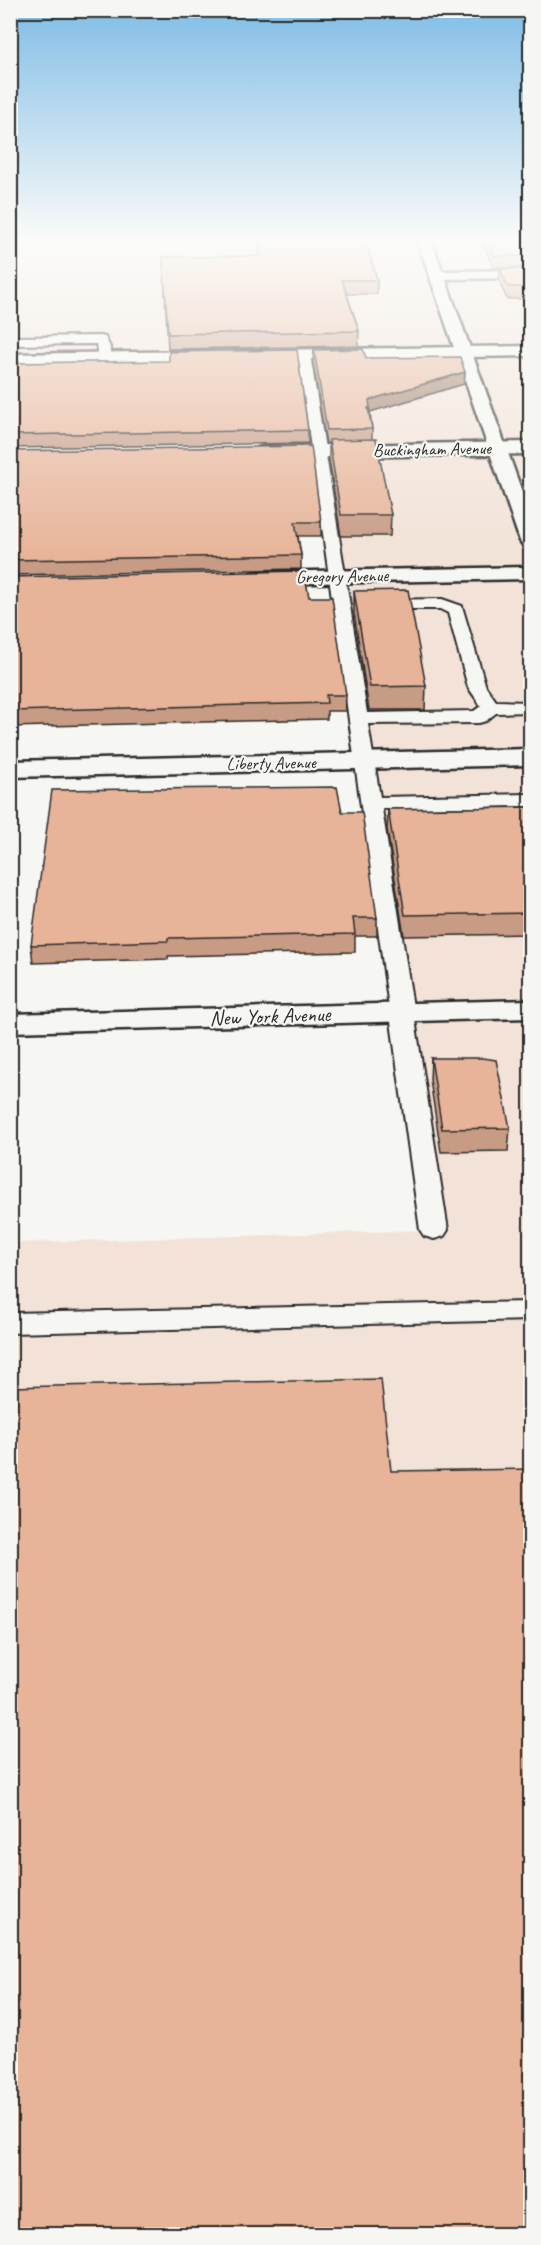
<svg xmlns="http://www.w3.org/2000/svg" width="541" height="2245" font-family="Caveat,sans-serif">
  <rect width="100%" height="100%" fill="#f6f6f2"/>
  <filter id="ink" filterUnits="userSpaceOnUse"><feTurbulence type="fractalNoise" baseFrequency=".0167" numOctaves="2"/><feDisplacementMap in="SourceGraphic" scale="12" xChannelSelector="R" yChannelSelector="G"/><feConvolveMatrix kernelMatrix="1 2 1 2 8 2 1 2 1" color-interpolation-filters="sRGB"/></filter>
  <g filter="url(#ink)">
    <path fill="#f2e2d7" d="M11,242h519v1992h-519l-1,-991 423,-13 -129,-875 -293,4z"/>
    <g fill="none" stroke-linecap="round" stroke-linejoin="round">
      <defs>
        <path id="service" d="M101,336l4,1 5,10v10l-6,4 -6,-4 -2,-13 -86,1v-8z
          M304,350l6,4 57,359 107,-2 7,-5 -13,-19 -20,-74 -8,-4h-70l-2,-4 8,-5 66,-1 20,7 24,81 10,14 34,1v10l-34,1 -10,8 -7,2 -111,1 12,73 150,-3v12l-148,3 66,421 -4,6 -10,3 -10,-3 -4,-6 -122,-876z
          M530,1302v18l-520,13v-20z"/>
        <path id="minor" d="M530,270v8l-94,1 -7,-4 7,-4z
          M530,346v10l-520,8v-10z
          M530,442v12l-265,4 -7,-2 -2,-4 2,-4 7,-2z
          M530,567v12l-271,5 -8,-1 -3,-5 3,-5 8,-1z
          M530,749v16l-520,12v-16z
          M530,1000v18l-520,14v-18z"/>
        <path id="primary" d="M418,242h14l98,272v33l-7,-2 -3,-4z"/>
      </defs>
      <use href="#service" stroke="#2b2b2b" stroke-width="4"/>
      <use href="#minor" stroke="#2b2b2b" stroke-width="5"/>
      <use href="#primary" stroke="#2b2b2b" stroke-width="5"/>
      <use href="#service" fill="#f6f6f2" fill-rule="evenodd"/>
      <use href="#minor" fill="#f6f6f2" fill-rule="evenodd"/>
      <use href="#primary" fill="#f6f6f2" fill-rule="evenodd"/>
    </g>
    <path fill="#c79b84" stroke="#2b2b2b" stroke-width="1.5" d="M258,242h108l11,38v14h-30l12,37 -1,15 -190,3 -5,-92 96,-1z
      M482,242h49v57h-24l-8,-18 1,-12 19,-1h-25z
      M314,350l151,22 -1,12 -94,28 2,17v10l19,76 -1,21h-49l-12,-77v-16h-3l-13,-81z
      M10,363l298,67v13l-298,5z
      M10,451l311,71v14h-23l3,19v14l-291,6z
      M10,577l299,20 37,98 -1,16h-18v8l-317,8z
      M354,591l72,95 -1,24h-56l-15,-97z
      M531,807v127l-127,2 -17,-107 1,-20z
      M342,812l35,106v18h-22v16l-187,4v3l-135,4 -2,-18z
      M431,1058l79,70 -2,23 -67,1 -11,-72z"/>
    <path fill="#a27e6b" stroke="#2b2b2b" stroke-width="1.5" d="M465,372l-1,12 -94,28 -1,-12z"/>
    <path fill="#e7b499" stroke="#2b2b2b" stroke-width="1.5" d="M259,242h107l11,38h-35l17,51 -191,3 -5,-77 98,-1z
      M488,242h43v14h-37z
      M531,268v19h-23l-8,-18z
      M363,349l3,9 94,-1 5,15 -96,28 1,8h-2l4,21 -45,1 -13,-80z
      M297,350l11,80 -298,5v-72l159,-2v-9z
      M376,439l15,76h-50l-12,-75z
      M311,446l10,76h-26l6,33 -291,5v-109z
      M304,571l5,26h23l14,98h-20l1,8 -317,8v-134z
      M408,590l18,96 -56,1 -16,-96z
      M337,787l5,25h20l15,106h-24l2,16 -187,4v3l-137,4 21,-155z
      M531,807v106l-126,2 -17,-106z
      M431,1058h51l14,2 14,68 -68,1z
      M381,1379l10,92 140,-2v766h-521v-848z"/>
  </g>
  <linearGradient id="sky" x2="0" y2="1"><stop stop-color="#7fbce6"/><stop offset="0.43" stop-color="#fbfbf9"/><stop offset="1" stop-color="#fbfbf9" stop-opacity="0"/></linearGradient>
  <rect width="541" height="557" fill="url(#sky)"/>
  <g text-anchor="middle" stroke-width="4.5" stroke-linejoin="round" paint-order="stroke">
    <g font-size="18" fill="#2b2b2b" stroke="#f6f6f2">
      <text transform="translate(432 449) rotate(-1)" y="6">Buckingham Avenue</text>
      <text transform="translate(342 576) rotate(-1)" y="6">Gregory Avenue</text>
      <text transform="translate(271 763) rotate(-1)" y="6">Liberty Avenue</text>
    </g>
    <g font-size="21" fill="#2b2b2b" stroke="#f6f6f2">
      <text transform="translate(270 1016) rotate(-2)" y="7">New York Avenue</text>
    </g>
  </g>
  <rect width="541" height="2245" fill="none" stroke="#f6f6f2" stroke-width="36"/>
  <rect x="18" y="18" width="505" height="2209" fill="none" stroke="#2b2b2b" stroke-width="2" filter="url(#ink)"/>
</svg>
